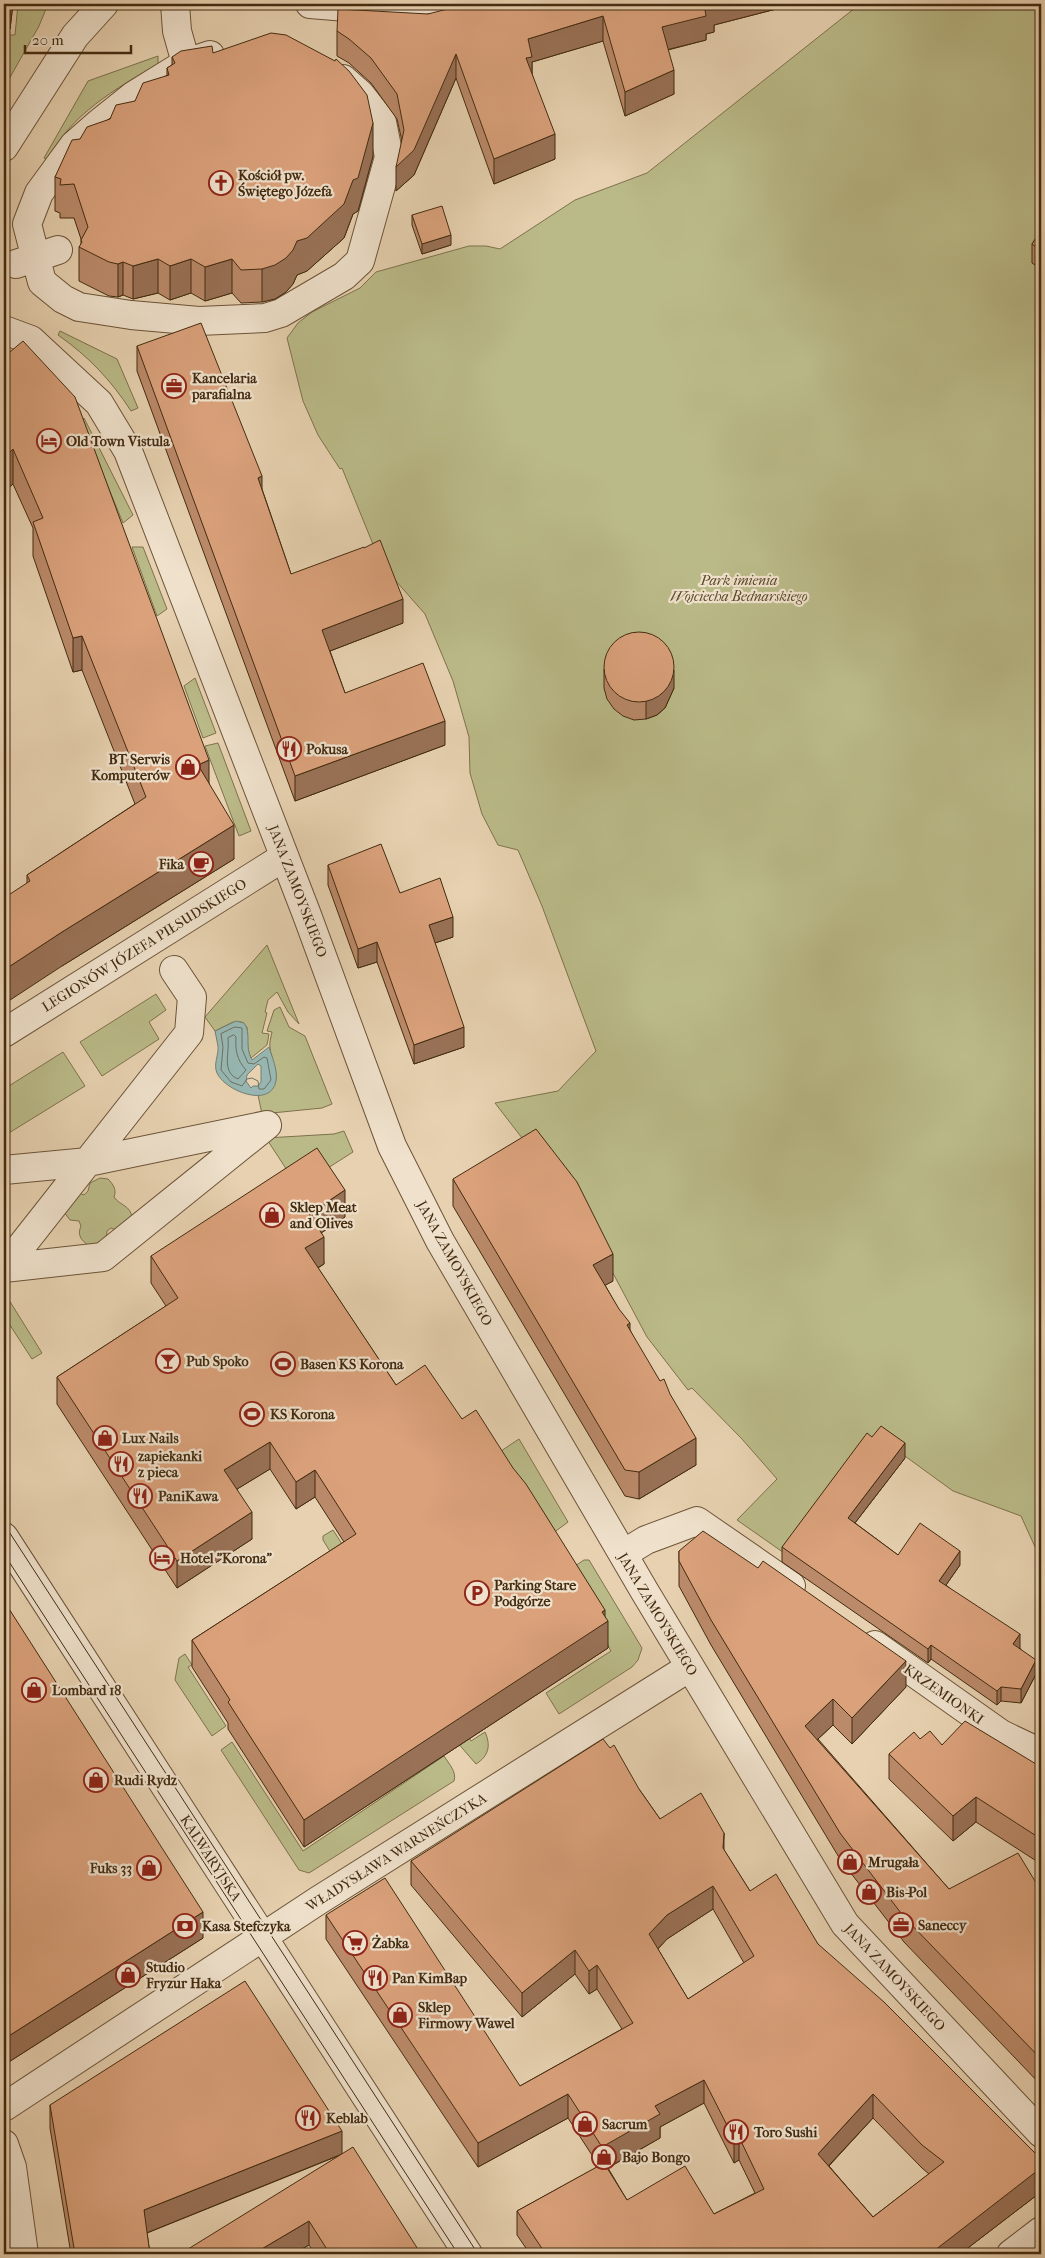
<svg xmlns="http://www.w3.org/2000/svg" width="1045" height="2258" font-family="'IM FELL French Canon',serif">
  <rect width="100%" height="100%" fill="#e7d1b0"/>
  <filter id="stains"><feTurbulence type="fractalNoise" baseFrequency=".004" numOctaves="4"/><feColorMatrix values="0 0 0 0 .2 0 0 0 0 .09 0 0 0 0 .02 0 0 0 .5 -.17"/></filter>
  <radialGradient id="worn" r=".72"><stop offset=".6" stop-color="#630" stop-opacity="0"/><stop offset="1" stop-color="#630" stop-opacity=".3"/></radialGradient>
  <path fill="#baba88" stroke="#7e724c" d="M18,4h30l-9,22 -35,62v-53h11z
    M860,4h181v1556l-20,-44 -68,-25 -77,-56 -89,120 -50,-35 40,-41 -35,-40 -50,-51 -4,2 -41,-53 -64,-120 -88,-114 63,-12 38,-40 -54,-145 -24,-56 -20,-5 -16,-31 -12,-41 -1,-36 -16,-56 -28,-67 -44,-50 -39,-96 -2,1 -22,-34 -15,-34 -16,-63 11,-15 14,-11 48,-24 16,-16 93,-26h17l14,3 75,-49 72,-27z
    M158,56v8c-40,23 -90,52 -110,96l-4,-2 44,-77z
    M60,331l57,28 21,49 -7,3c-20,-31 -43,-55 -73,-76z
    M84,418l49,97 -10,8 -42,-102z
    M132,547h11l24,62 -10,7z
    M195,678l21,55 -13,5 -19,-52z
    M218,743l33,88 -12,5 -34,-90z
    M267,945l32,79 -11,-12 -11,-20 -9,8 -3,12 2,1 -5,20 7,1 -2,11 -16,13 -4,-10v-21l-5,-5h-9l-18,9 -10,-14z
    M156,994l10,16 -17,12 10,17 -57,37 -22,-34z
    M280,1007l9,20 16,9 27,68 -10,4 -60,6 -4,-19 11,-3c14,-14 3,-27 1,-44 -1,-5 1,-11 2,-16l-5,-1 7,-21z
    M63,1052l22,34 -81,50v-47z
    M344,1131l9,21 -55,35 -32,-49 68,-4z
    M100,1178l8,1c5,5 9,11 6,18 6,9 17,8 18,21l-16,12 -5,-2 -4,3c0,12 -9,13 -19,14 -7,-5 -11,-10 -7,-19l-2,-5 -9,-1 -7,-9 16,-18 5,2 4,-4 2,-8z
    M4,1292l38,61 -10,6 -28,-43z
    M519,1439l49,83 -23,17 -53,-82z
    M333,1530l138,211 14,-9c6,13 4,24 -9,32 -60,-67 -106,-148 -153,-224v-4z
    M584,1560h5l53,88 -4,12 -6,7 -73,47 -13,-21 65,-42 -45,-79z
    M185,1654l7,11 -4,2 38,59 -14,10 -37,-56 4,-22z
    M232,1742l71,109 141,-95c5,8 13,16 10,25l-145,92 -10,-3 -78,-120z"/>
  <path fill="#97b6b1" stroke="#757e71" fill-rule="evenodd" d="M236,1021l8,2c8,11 0,23 8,37l17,-13c3,10 9,23 7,34 -5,28 -51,10 -59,-8 -4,-9 2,-18 1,-27 -1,-5 -2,-10 -3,-15zM258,1064l3,2v16l-3,4h-5l-2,2 -5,-7 1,-6z"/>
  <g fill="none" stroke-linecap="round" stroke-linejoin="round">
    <path stroke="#6d7060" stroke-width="1" d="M235,1027l7,1v21l6,14 6,1 10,-7 3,1 4,22 -7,9h-5l-1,-8 -6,-3 -5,1 -5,7 -11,-4 -10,-12 2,-23 -2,-13z
      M234,1035l2,2c-1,13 1,23 10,33l-8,9c-17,-7 -8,-27 -10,-41z"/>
    <defs>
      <path id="minor" d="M175,4l2,27 9,32 24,-8
        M310,4l110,9 63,-9
        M186,63l-53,33 -35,28 -24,21 -35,48 -12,31 15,58 21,17 16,8 52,8 68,6 66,-3 16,-5 63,-37 16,-15 29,-104 -7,-35 -22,-28 -17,-15
        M4,147l71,-111 29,-32
        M16,264l42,-14
        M4,330l27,10 68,63 29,48 179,464 85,231 48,95 205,351 200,332 196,209
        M4,1033l280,-176
        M4,1170l84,-8 179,-37 -164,132 -99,11
        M4,1268l185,-235 3,-36 -18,-27
        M4,1537l464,717
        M623,1554l23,-14 51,-19 94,65
        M875,1645l126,89 40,19
        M4,2107l315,-207 371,-233
        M4,2144l8,23 12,87
        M1011,2254l30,-23"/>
    </defs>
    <use href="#minor" stroke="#6c5438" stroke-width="30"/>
    <use href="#minor" stroke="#efe1cc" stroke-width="28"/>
    <path stroke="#432b10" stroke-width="1" d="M4,1524l474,730
      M4,1554l454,700"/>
  </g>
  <path fill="#bb8a6a" stroke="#432b10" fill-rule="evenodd" d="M4,4h9l-3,25h-6z
    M784,7l-70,18v7l-8,2v6l-38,10 6,44 -49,22 -22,-75 -71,21v12l23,85 -61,25 -38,-106 -42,97 -18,16 6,-50 -5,-22 -26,-36 -22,-20 -12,-7v-25l91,-17z
    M213,53l160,103 -15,55 -5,3 -9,24 -37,33 -10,4 -4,9 -7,8 -11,7 -13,3 -21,1 -9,-10 -27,8 -14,-8 -21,7 -12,-7 -25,6 -10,-4 -5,2 -9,-1 -30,-15v-34l2,-2v-6l-7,-21h-14v-5l-5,-2v-34l25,-38 55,-38 32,-26v-7l5,-3v-8z
    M412,215l39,30 -29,9 -10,-29z
    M1041,230v39l-9,-6v-19z
    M137,346l125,143 29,85 112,49 -73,28 15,42 100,52 -150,56 -158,-430z
    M4,357l205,427 25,75 -172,107 -35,-83v-8l108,-71 -53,-134 -9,2 -40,-116v-28l-20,-44 -8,7 -1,-2z
    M604,669l70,19 -9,20 -8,7 -11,4 -12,1 -11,-4 -9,-7 -7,-10 -3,-11z
    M328,865l72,28 53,44 -18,6 29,104 -50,17 -37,-102 -19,6 -30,-83z
    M453,1179l160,102 -8,4 25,45 66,135 -57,34 -14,-3 -172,-290z
    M345,1217l-24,16 3,31 -6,4 78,117 66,34 143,198 3,31 -304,199 -76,-118v-6l-36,-56v-27l152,-98 -29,-45 -19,12 -26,-40 -33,20 15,50 -75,49 -120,-184v-27l109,-71 -15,-23v-27z
    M905,1458l-50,65 43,32 62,10 -14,20 74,63 16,26 -15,29 -20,-2 -4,4 -66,-46 -3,4 -146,-101v-15z
    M679,1551l227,136 -54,57 -19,-19 -15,14 131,150 92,2v194l-137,-143 -64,-83 -129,-214 -32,-59z
    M4,1601l199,337 -199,127z
    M920,1739l22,6 99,22v97l-65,-42 -23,19 -64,-62v-25z
    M639,1789l21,30 64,31 26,41 68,53 221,236 -2,15 -77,59h-430l-13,-19v-24l82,-45 -31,-48 -90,49 -152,-228v-24l194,171 102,-57 -25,-40 -8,5 -14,-20 -53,43 -111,-132v-24zM713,1909l31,54 -56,36 -30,-50 9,-10zM704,2103l30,60 5,-3 16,33 -41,21 -87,-14 -19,-32 52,-30v-11zM873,2118l49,50 7,6 -56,43 -44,-51z
    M50,2105l292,49 79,100h-106l-6,-9 -16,9 45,-98 -191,77 3,21h-79l-21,-126z"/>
  <path fill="#997156" stroke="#432b10" d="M10,4h3l-3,25z
    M712,4h81l-9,3 -70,18v7l-8,2v6l-44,11v-24l43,-17z
    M603,16v25l-71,21v19l-6,-23 2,-19z
    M456,54v24l-42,97 -18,16v-24z
    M674,70v24l-49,22v-24z
    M373,123v33l-15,55 -5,3 -9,24 -37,33 -10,4 -4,9 -7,8 -11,7 -13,3v-33l35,-28z
    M555,134v25l-61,25v-25z
    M451,235v10l-29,9v-10z
    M158,259v34l-25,6v-33z
    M191,259v34l-21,7v-34z
    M232,259v34l-27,8v-34z
    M123,262v33l-5,2v-33z
    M13,449v35l-8,7v-34z
    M262,476v25l-4,-23z
    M403,599v24l-81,31v-24z
    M82,636v34l-9,2v-34z
    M674,670v18l-9,20 -8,7 -11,4v-18z
    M445,721v24l-150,56v-25z
    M209,760v34l-11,-29z
    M234,825v34l-172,107 -58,38v-34l58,-38z
    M453,917v20l-24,8v-20z
    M377,942v20l-19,6v-19z
    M464,1027v20l-50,17v-19z
    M345,1190v27l-36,24v-27z
    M324,1237v27l-19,11v-27z
    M613,1254v27l-20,11v-27z
    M630,1323v26l-3,-24z
    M696,1438v27l-57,34v-27z
    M270,1442v27l-46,28v-27z
    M905,1443v15l-57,74v-14z
    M315,1470v27l-19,12v-27z
    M252,1512v27l-75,49v-27z
    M960,1551v14l-21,30v-14z
    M605,1610v13l3,-2v27l-304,199v-27z
    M1020,1634v14l-7,10v-14z
    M931,1645v14l-3,4v-14z
    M1036,1660v14l-15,29v-14z
    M906,1661v26l-54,57v-26z
    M1001,1687v14l-4,4v-14z
    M833,1699v26l-28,26v-25z
    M976,1797v25l-23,19v-25z
    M724,1833v24l-1,-9z
    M713,1886v23l-46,30 -18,19v-24l18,-19z
    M203,1912v26l-199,127v-26z
    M575,1950v24l-53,43v-24z
    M597,1965v24l-8,5v-23z
    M704,2080v23l-44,24v11l-58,33v-24l53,-41z
    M568,2094v24l-90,49v-24z
    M873,2094v24l-55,59v-23z
    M342,2131v23l-198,80v-24z
    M739,2137v23l-5,3v-24z
    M1039,2157v23l-2,15 -77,59h-30z
    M309,2221v24l-16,9h-33v-4z"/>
  <path fill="#daa17b" stroke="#432b10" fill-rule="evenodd" d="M467,4h246l1,3 -9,3 1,6 -44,11 12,43 -49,22 -22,-76 -75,23 4,18 -6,1 29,76 -61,25 -38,-105 -42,96 -18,17 8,-37 -7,-36 -26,-36 -22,-19 -12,-8 1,-22 90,5z
    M271,33l15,2 49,26 1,-2 13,12 18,24 6,28 -15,55 -5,2 -9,24 -37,34 -10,3 -4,9 -7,8 -11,7 -13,4 -21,1 -9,-11 -27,8 -14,-8 -21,7 -12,-7 -25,7 -10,-4 -5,2 -9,-2 -30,-15 3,-5 -1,-2 7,-13 -14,-43 -14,1 1,-6 -6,-2 17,-37 8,-1 7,-12 23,-8 6,-14 19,-4 8,-18 26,-8 -2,-7 8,-5 -3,-6 9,-6 31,-5 1,7z
    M442,206l9,29 -29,9 -10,-29z
    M1041,230v21l-9,-7z
    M201,323l61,153 -4,2 33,96 73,-27v1l16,-8 23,59 -81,31 23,63 78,-30 22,58 -150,55 -158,-430z
    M23,341l52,56 134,363 -11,5 36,60 -172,107 -58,38v-72l26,-17 -3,-6 119,-78 -64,-161 -9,2 -40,-116 10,-4 -30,-69 -8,8 -1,-2v-98z
    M604 667a35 35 0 1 1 70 0a35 35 0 1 1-70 0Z
    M381,844l19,49 40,-15 13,39 -24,8 35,102 -50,18 -37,-103 -19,7 -30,-84z
    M536,1129l41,53 36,72 -20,11 26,44 11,14 -3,2 33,56 4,-2 6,15 26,44 -57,34 -14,-2 -172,-291z
    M317,1148l28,42 -36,24 15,23 -19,11 91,137 29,-20 37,54 14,-9 37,58 13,16 79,126 -3,2 6,9 -304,199 -76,-118 2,-2 -38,-60 164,-106 -41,-64 -19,12 -26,-40 -46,28 28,42 -75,49 -120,-184 121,-79 -27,-42z
    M881,1426l24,17 -57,75 50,37 22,-32 40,28 -21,30 81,53 -7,10 23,16 -15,29 -20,-2 -4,4 -66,-46 -3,4 -146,-102 85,-114 5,4z
    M703,1531l55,37 5,-7 143,100 -54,57 -19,-19 -28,27 144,163 69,-36 23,38v168l-137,-142 -64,-84 -129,-213 -32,-59v-10z
    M4,1601l199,311 -199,127z
    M965,1721l76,46v72l-65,-42 -23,19 -64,-62 25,-22 6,7 10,-8 12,14z
    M603,1739l7,9 4,-3 25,44 21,30 41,-26 23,40 -1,15 27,43 26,-17 42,70 66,58 155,155 -2,14 -107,83h-382l-2,-2 -1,1 -28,-42 87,-48 23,37 58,-34 29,48 50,-25 -25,-52 -5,2 -30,-59 -49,26 5,8 -58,33 -34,-53 -90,49 -152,-228 59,-37 135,208 113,-63 -36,-58 -8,6 -14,-21 -53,43 -111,-132zM713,1886l41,70 -66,43 -39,-65 18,-19zM873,2094l49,51 22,17 -71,55 -55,-63z
    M245,1981l97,150 -198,79 6,44h-75l-25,-149z
    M353,2147l68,107h-91l-21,-33 -49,29 2,4h-82z
    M1041,2246v8h-9z"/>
  <defs>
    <symbol id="church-ring" viewBox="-11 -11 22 22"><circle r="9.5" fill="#efe1cc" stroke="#8f2418" stroke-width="1.5"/><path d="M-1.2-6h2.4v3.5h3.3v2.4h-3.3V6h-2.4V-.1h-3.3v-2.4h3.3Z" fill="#8f2418"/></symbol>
    <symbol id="office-ring" viewBox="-11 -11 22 22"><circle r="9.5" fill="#efe1cc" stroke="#8f2418" stroke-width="1.5"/><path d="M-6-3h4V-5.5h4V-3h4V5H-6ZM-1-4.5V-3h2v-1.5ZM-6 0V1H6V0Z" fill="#8f2418"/></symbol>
    <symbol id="hotel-ring" viewBox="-11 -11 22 22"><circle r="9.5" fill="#efe1cc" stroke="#8f2418" stroke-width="1.5"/><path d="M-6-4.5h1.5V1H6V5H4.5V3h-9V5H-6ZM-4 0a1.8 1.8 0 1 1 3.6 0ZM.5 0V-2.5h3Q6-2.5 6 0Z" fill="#8f2418"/></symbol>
    <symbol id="restaurant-ring" viewBox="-11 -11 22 22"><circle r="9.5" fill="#efe1cc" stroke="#8f2418" stroke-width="1.5"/><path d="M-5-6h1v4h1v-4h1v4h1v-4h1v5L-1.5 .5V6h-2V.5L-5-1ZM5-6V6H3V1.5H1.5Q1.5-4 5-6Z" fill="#8f2418"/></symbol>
    <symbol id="shop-ring" viewBox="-11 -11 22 22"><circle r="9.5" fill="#efe1cc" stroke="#8f2418" stroke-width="1.5"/><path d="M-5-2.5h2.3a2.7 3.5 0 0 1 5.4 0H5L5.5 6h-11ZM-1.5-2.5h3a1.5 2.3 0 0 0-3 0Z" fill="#8f2418"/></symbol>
    <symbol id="cafe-ring" viewBox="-11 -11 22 22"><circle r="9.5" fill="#efe1cc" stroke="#8f2418" stroke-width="1.5"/><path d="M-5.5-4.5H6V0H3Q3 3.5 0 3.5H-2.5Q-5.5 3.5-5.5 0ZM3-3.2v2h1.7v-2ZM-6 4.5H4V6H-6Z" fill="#8f2418"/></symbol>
    <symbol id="bar-ring" viewBox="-11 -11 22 22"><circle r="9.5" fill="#efe1cc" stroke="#8f2418" stroke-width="1.5"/><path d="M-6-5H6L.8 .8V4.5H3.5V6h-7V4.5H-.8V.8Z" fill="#8f2418"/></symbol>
    <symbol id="stadium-ring" viewBox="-11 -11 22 22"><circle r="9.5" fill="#efe1cc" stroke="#8f2418" stroke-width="1.5"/><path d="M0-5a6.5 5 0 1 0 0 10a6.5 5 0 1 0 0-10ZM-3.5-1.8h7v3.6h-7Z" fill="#8f2418"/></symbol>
    <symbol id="parking-ring" viewBox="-11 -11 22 22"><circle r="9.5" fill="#efe1cc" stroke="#8f2418" stroke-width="1.5"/><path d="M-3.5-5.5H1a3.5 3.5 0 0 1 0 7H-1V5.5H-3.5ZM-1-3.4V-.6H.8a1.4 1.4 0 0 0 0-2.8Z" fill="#8f2418"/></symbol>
    <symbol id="bank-ring" viewBox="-11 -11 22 22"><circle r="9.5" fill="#efe1cc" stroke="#8f2418" stroke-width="1.5"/><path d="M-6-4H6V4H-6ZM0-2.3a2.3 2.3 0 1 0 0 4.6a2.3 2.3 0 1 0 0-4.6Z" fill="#8f2418"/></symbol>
    <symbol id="supermarket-ring" viewBox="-11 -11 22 22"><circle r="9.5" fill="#efe1cc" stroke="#8f2418" stroke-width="1.5"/><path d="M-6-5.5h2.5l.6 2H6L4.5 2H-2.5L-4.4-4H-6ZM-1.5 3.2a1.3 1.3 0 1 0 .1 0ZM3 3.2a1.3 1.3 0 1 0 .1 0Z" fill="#8f2418"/></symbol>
  </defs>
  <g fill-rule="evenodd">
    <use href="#church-ring" x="207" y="169" width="28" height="28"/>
    <use href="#office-ring" x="160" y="372" width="28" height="28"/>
    <use href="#hotel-ring" x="35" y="427" width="28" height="28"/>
    <use href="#restaurant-ring" x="275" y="735" width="28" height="28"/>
    <use href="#shop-ring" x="174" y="753" width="28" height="28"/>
    <use href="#cafe-ring" x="187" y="850" width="28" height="28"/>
    <use href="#shop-ring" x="258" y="1201" width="28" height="28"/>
    <use href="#bar-ring" x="154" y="1347" width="28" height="28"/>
    <use href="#stadium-ring" x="269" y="1350" width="28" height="28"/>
    <use href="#stadium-ring" x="238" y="1400" width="28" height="28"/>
    <use href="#shop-ring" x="91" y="1424" width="28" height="28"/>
    <use href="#restaurant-ring" x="107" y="1450" width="28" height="28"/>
    <use href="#restaurant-ring" x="126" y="1482" width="28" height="28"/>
    <use href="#hotel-ring" x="148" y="1544" width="28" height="28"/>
    <use href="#parking-ring" x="463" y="1579" width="28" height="28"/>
    <use href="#shop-ring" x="20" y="1676" width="28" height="28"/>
    <use href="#shop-ring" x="82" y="1766" width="28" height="28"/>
    <use href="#shop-ring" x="836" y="1848" width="28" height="28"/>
    <use href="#shop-ring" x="135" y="1854" width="28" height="28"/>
    <use href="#shop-ring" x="855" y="1878" width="28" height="28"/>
    <use href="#office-ring" x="887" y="1911" width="28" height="28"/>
    <use href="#bank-ring" x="171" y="1912" width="28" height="28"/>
    <use href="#supermarket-ring" x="341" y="1929" width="28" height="28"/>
    <use href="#shop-ring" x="114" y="1961" width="28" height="28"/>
    <use href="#restaurant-ring" x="361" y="1964" width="28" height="28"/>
    <use href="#shop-ring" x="386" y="2001" width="28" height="28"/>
    <use href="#restaurant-ring" x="294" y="2104" width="28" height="28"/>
    <use href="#shop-ring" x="571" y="2110" width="28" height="28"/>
    <use href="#restaurant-ring" x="722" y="2118" width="28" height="28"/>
    <use href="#shop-ring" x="590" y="2143" width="28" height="28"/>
  </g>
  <g text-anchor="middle" stroke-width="4.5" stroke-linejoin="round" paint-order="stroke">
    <g font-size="14" font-weight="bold" fill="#432b10" stroke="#efe1cc" text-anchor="start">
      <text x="238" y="180">Kościół pw.<tspan x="238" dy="16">Świętego Józefa</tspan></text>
      <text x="192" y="383">Kancelaria<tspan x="192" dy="16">parafialna</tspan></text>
      <text x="66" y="446">Old Town Vistula</text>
      <text x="306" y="754">Pokusa</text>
      <text x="170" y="764" text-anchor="end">BT Serwis<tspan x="170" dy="16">Komputerów</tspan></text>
      <text x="184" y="869" text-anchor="end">Fika</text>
      <text x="290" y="1212">Sklep Meat<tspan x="290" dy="16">and Olives</tspan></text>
      <text x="186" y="1366">Pub Spoko</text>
      <text x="300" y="1369">Basen KS Korona</text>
      <text x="270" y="1419">KS Korona</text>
      <text x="122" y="1443">Lux Nails</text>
      <text x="138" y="1461">zapiekanki<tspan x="138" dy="16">z pieca</tspan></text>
      <text x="158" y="1501">PaniKawa</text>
      <text x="180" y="1563">Hotel "Korona"</text>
      <text x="494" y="1590">Parking Stare<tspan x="494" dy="16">Podgórze</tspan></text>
      <text x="52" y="1695">Lombard 18</text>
      <text x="114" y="1785">Rudi Rydz</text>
      <text x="868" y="1867">Mrugała</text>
      <text x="132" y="1873" text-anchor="end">Fuks 33</text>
      <text x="886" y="1897">Bis-Pol</text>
      <text x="918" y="1930">Saneccy</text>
      <text x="202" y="1931">Kasa Stefczyka</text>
      <text x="372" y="1948">Żabka</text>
      <text x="146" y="1972">Studio<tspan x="146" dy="16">Fryzur Haka</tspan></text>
      <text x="392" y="1983">Pan KimBap</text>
      <text x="418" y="2012">Sklep<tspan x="418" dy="16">Firmowy Wawel</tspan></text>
      <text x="326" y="2123">Keblab</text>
      <text x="602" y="2129">Sacrum</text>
      <text x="754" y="2137">Toro Sushi</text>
      <text x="622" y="2162">Bajo Bongo</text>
    </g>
    <g font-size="14" font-style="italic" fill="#5b4828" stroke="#efe1cc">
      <text x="739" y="585">Park imienia<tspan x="739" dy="16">Wojciecha Bednarskiego</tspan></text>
    </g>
    <g font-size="14" fill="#432b10" stroke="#efe1cc">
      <text transform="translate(298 891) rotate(69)" y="5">JANA ZAMOYSKIEGO</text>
      <text transform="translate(144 945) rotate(-32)" y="5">LEGIONÓW JÓZEFA PIŁSUDSKIEGO</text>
      <text transform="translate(455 1263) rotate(61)" y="5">JANA ZAMOYSKIEGO</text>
      <text transform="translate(658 1614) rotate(59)" y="5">JANA ZAMOYSKIEGO</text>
      <text transform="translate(944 1694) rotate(35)" y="5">KRZEMIONKI</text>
      <text transform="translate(396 1852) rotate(-32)" y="5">WŁADYSŁAWA WARNEŃCZYKA</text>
      <text transform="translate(211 1858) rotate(57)" y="5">KALWARYJSKA</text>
      <text transform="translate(895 1977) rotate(47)" y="5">JANA ZAMOYSKIEGO</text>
    </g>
  </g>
  <rect width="1045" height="2258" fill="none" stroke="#e7d1b0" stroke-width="20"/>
  <rect x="5" y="5" width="1035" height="2248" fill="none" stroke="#432b10" stroke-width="2.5"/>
  <rect x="10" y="10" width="1025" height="2238" fill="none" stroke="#432b10"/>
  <path d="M25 45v8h106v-8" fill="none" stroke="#432b10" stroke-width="2.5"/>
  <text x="32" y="45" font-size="15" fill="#432b10" stroke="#efe1cc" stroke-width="4" paint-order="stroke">20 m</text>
  <rect width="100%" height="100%" filter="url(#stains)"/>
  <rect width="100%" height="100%" fill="url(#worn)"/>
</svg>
